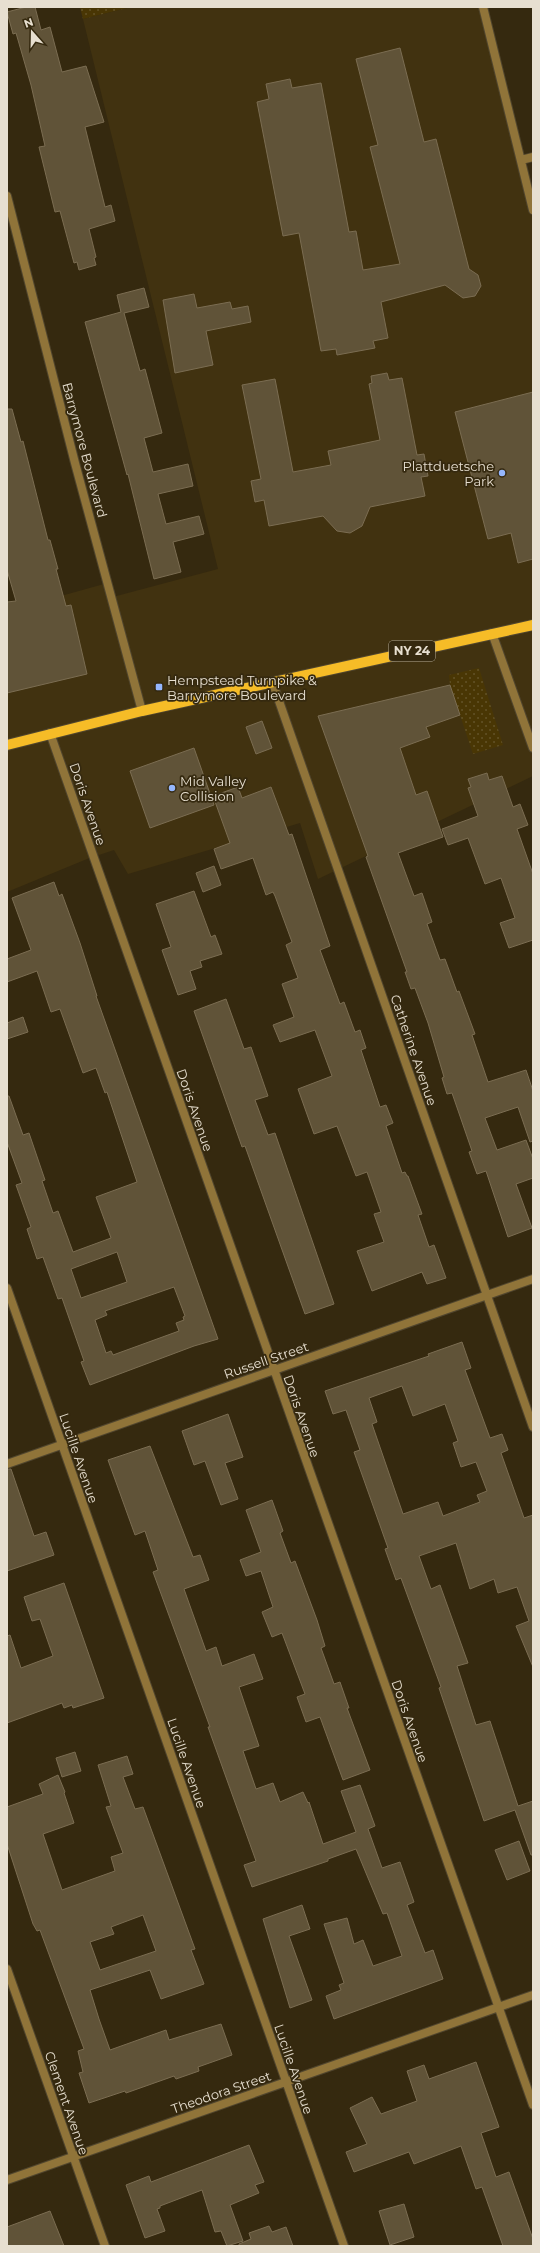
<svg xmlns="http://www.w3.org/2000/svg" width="540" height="2253" font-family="Montserrat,sans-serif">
  <defs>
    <pattern id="grass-dots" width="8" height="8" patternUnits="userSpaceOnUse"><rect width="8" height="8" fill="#493604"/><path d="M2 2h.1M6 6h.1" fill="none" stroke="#635328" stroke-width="1.8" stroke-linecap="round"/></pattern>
  </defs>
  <rect width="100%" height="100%" fill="#35290f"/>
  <path fill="#413210" d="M131,7h352l50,200v569l-215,103 -18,-56 -172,51 -14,-24 -27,9 -80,33v-281l97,-27 5,14 109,-29 -135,-550z"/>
  <path fill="url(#grass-dots)" d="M80,7h51l-48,12z
    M479,668l24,77 -30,9 -23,-69 -1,-10z"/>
  <path fill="#605338" stroke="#7b6d52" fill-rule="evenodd" d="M26,7h9l6,23 9,-3 12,45 24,-6 18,56 -19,5 20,80 6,-2 4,16 -26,8 7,28 -2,1 2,7 -17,5 -2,-8 -3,1 -14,-52 -5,1 -16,-65 6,-1 -14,-61 -15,-52 -3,1 -6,-22z
    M400,48l24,94 12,-3 33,130 9,6 3,11 -6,10 -12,2 -18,-13 -64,17 7,36 -15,3 2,7 -38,7 -1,-6 -15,2 -22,-118 -16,3 -26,-134 12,-3 -3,-15 24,-5 2,9 29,-5 28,149 7,-1 7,39 37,-6 -30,-117 8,-2 -22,-86z
    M144,288l5,19 -25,6 16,58 5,-2 17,64 -18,5 9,34 35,-8 5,22 -35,8 8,30 33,-8 5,18 -31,8 8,30 -27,7 -26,-105 -1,1 -42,-153 36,-10 -4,-17z
    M194,294l3,14 33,-6 2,7 16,-3 3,16 -45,9 7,34 -38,8 -12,-73z
    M387,373l2,7 13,-2 15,77 7,-1 4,22 -7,1 4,19 -55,11 -8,19 -12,7 -13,-2 -14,-15 -54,10 -5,-26 -9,2 -4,-21 10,-2 -19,-94 33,-6 18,93 38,-7 -3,-14 52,-11 -11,-56 3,-1 -1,-7z
    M533,392v167l-15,4 -7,-30 -23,6 -33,-127z
    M7,409h5l9,33 2,-1 25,99h2l8,29h-2l10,37 5,-1 16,69 -80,19v-91l9,-1 -9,-31z
    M450,685l10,30 -34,12 4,10 -30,11 16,47 11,-4 16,46 -45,16 16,43 8,-3 10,29 -5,2 13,36 5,-1 12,33 2,-1 16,43 -3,1 16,47 38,-12 7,21v50l-3,1 -12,-35 -33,11 12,32 29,-10 7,19v19l-17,6 16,44 -24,9 -22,-66 -9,3 -8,-22 3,-1 -20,-58 -5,1 -5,-16 2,-1 -16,-54 -13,-35 -4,1 -6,-17h2l-41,-115 2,-1 -50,-140z
    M262,721l10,27 -16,6 -10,-27z
    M194,748l20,57 -64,23 -20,-57z
    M487,773l2,7 13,-4 11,31 7,-3 8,21 -11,4 16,45v66l-24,8 -9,-25 15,-5 -14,-40 -16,6 -17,-46 -20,7 -6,-16 36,-13 -10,-28 3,-1 -3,-8z
    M238,787l4,11 29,-11 18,48 3,-1 38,112 -10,4 20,54 4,-2 11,30 5,-2 6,18 -5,2 19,57 6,-2 7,18 -7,3 16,47 3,-1 2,4h1l14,38 -4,1 11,32 5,-2 12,33 -19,6 -5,-12 -50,19 -15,-40 27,-9 -10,-28 7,-2 -14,-40 -11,4 -19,-50 -23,8 -16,-45 34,-13 -17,-46 -35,12 -7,-17 21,-8 -12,-33 16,-6 -12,-33 6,-3 -17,-46 -2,-4 -7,3 -13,-37 -32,11 -7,-20 16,-6 -17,-47z
    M214,866l7,19 -18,7 -7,-19z
    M54,882l5,14 3,-2 18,49 17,53h-1l122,343 -24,7 -104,39 -9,-23 3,-1 -22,-63 -4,1 -15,-42 -6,2 -10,-30 4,-2 -15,-42 6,-2 -15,-41v-46h2l14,39 6,-2 16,47 -3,1 11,32 5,-2 15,41 38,-14 -15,-41 41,-15 -30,-90 -2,1 -9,-25 -13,5 -23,-64 -9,3 -14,-41 -30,11v-23l24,-9 -19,-52zM117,1252l10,30 -46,16 -10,-29zM174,1287l11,29 -2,1 1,3 -8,3 3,8 -66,24 -2,-4 -5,2 -11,-33 12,-5 -2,-4z
    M194,891l17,46 4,-2 7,19 -22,7 2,6 -12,4 6,18 -18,6 -16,-45 9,-3 -15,-43z
    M226,999l18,50 7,-2 17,49 -13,4 13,35 7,-2 59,171 -29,10 -60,-168 -3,1 -48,-136z
    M23,1017l5,15 -21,7v-16z
    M462,1342l9,26 -6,2 25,68 12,-4 6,16 -7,3 23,65 9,-3v152l-17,-41 13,-5 -12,-34 -19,6 -4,-14 -24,10 -14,-46 -37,13 12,33 9,-4 28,78 -11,3 19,59 14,-4 28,85 15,-5v54h-2l-16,-45 -31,11 -45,-133 2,-1 -40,-109 -5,2 -11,-31 3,-1 -34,-96 6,-2 -14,-40 -13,4 -8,-23 104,-35 -1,-2zM402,1386l11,30 32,-12 13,37 -5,2 8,24 15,-5 11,29 -10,4 3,7 -37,14 -5,-14 -35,12 -31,-90 5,-2 -8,-24z
    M228,1414l15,43 -18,6 13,36 -17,6 -16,-44 -11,4 -12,-34z
    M150,1446l43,111 7,-2 9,25 -25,9 22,62 10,-4 6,19 32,-12 9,25 -24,8 20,59 -16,5 13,38 17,-6 7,19 23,-10 5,11 1,-1 14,42 33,-12 -15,-41 19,-6 15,41 -7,3 14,39 18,-6 14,40 -7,3 18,48 8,-3 10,29 -109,40 -8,-23 15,-6 -2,-5 5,-2 -20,-59 23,-6 7,26 9,-4 10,26 29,-10 -15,-43 -4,1 -27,-65 -28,10v2l-76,26 -8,-22 12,-4 -48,-134h2l-57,-155 5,-2 -13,-39 -10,4 -27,-75z
    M7,1469h4l23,67 12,-4 8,23 -47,16z
    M272,1500l11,31 -3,2 11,30 4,-2 22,59 8,26 -4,2 13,36 6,-2 9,26h-2l23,62 -27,10 -23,-63 -14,5 -9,-25 8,-3 -23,-61 -10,4 -10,-25 11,-5 -12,-36 -15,5 -6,-16 21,-8 -15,-42z
    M64,1583l40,115 -31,10 -1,-3 -8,3 -2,-5 -55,20v-87l3,-1 11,33 32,-12 -13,-37 -8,2 -8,-24z
    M75,1752l6,19 -19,6 -6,-19z
    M127,1756l6,18 -10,3 12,32 8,-2 52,142 -4,1 13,34 -43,15 -11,-29 -60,20 9,29 11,31 56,-20 3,10 52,-16 11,31 -34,12 1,4 -23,8 -2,-3 -48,17 -1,-2 -36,12 -10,-30 4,-1 -5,-21 6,-2 -44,-119 -3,1 -4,-7 -26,-80v-37l36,-13 -4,-10 19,-9 7,17 -1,1 10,30 -31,11 19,56 53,-19 -4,-14 12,-4 -17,-46 5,-1 -13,-41zM143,1915l13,36 -56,19 -10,-28 24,-8 -3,-7z
    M519,1841l11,30 -23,9 -12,-30z
    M302,1905l8,24 -21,7 23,64 -22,8 -27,-89z
    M476,2062l23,65 -18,6 15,44 13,-5 24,67v7h-30l-21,-59 -6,2 -15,-43 -47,18 -5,-12 -55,20 -8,-20 21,-8 -17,-36 22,-11 9,17 36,-13 -10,-30 17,-6 5,14z
    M249,2145l15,37 -9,3 4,8 -29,12 13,36 -16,5 -6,-15 -6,1 -13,-42 -42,16v2l-3,1 8,22 -20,7 -19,-53 23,-9 2,6z
    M404,2204l10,33 -24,8 -11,-34z
    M50,2211l14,35h-57v-19z
    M269,2226l3,6 14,-5 7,19h-54v-2l12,-5 -2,-6z"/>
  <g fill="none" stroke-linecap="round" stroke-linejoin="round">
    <defs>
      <path id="street" d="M483,7l50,203
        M521,160l12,-3
        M7,196l68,267 67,248
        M492,633l41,115
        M272,681l261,746
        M50,733l483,1372
        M7,1288l337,958
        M7,1464l526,-185
        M7,1969l98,277
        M7,2180l526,-185"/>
      <path id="primary" d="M7,745l135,-34 391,-86"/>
    </defs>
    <use href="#street" stroke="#51462e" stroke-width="10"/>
    <use href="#primary" stroke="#51462e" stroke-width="12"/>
    <use href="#street" stroke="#907439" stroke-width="8"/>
    <use href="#primary" stroke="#f6bc27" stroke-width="10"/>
  </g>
  <g fill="#95b6fd" stroke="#35290f" stroke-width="1.5">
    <circle cx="502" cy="473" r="4"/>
    <rect x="155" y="683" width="8" height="8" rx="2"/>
    <circle cx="172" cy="788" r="4"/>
  </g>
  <g text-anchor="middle" stroke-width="3.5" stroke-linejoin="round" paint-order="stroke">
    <rect fill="#35290f" stroke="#b2a896" stroke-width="1" x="389" y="641" width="46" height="20" rx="3"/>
    <g font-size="12" font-weight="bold" fill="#e7dfd0">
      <text x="412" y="655">NY 24</text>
    </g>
    <g font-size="13" fill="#e7dfd0" stroke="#35290f">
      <text transform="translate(85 450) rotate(75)" y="5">Barrymore Boulevard</text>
      <text transform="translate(88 804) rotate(71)" y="5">Doris Avenue</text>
      <text transform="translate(414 1050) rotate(71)" y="5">Catherine Avenue</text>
      <text transform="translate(195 1110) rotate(71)" y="5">Doris Avenue</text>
      <text transform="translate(266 1360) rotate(-19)" y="5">Russell Street</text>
      <text transform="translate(302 1416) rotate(71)" y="5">Doris Avenue</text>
      <text transform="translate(79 1458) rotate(71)" y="5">Lucille Avenue</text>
      <text transform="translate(410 1721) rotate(71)" y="5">Doris Avenue</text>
      <text transform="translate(187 1763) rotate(71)" y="5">Lucille Avenue</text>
      <text transform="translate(294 2069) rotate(71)" y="5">Lucille Avenue</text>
      <text transform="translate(221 2092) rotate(-19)" y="5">Theodora Street</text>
      <text transform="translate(67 2103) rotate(71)" y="5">Clement Avenue</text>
    </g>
    <g font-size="13" fill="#e7dfd0" stroke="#35290f" text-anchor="start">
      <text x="494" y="471" text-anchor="end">Plattduetsche<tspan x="494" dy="15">Park</tspan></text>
      <text x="167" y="685">Hempstead Turnpike &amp;<tspan x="167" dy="15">Barrymore Boulevard</tspan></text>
      <text x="180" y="786">Mid Valley<tspan x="180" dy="15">Collision</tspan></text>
    </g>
  </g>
  <rect width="540" height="2253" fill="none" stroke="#e7dfd0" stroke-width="16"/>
  <g transform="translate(32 32) rotate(340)" stroke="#35290f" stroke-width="3" paint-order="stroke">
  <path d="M0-3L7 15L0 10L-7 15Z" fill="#e7dfd0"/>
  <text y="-6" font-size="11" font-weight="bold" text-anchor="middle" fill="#e7dfd0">N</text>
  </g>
</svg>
